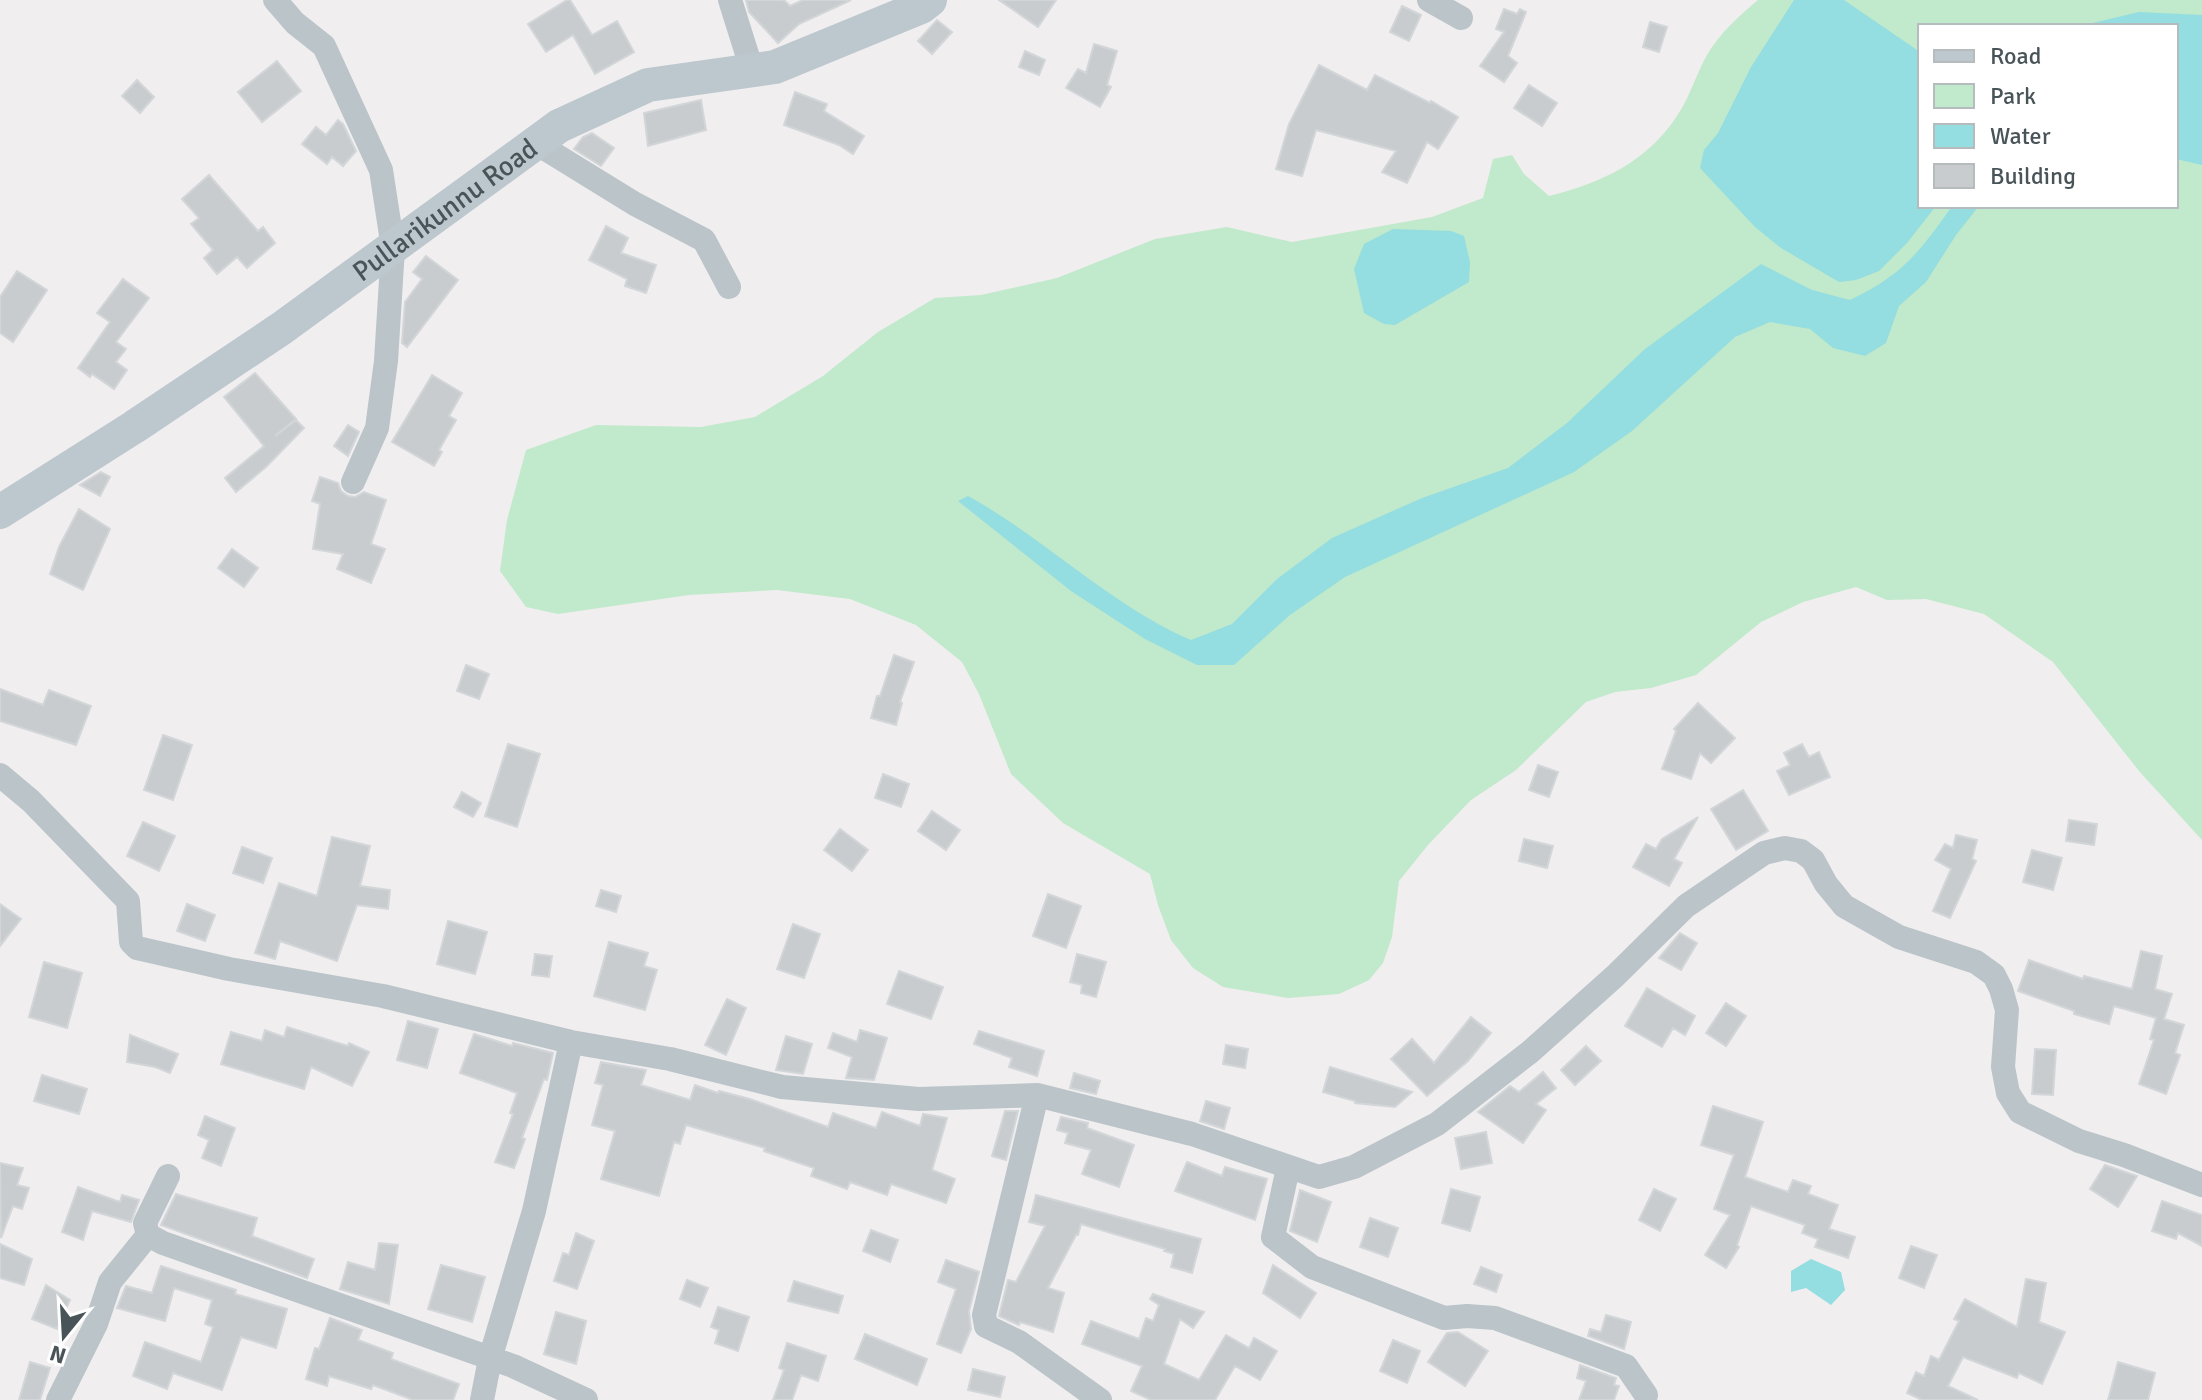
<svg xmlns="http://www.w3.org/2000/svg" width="2202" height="1400" font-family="Signika,sans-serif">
  <rect width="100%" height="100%" fill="#f0eeef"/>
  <path fill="#c1e9cb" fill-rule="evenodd" d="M1758,0h444v840l-63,-69 -86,-109 -69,-48 -58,-15 -39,1 -31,-13 -53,15 -42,20 -65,53 -45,13 -36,4 -29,10 -70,68 -45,30 -43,45 -29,36 -7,56 -9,26 -14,17 -30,14 -51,4 -65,-11 -30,-19 -22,-28 -13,-35 -8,-31 -87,-51 -52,-49 -32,-80 -17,-32 -46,-37 -66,-26 -73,-9 -88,5 -131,19 -32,-7 -26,-36 7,-51 19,-70 70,-25 105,2 54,-10 68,-41 55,-44 57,-34 46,-3 76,-17 98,-39 72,-12 65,15 140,-25 51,-19 10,-39 19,-4 12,19 25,22c52,-13 98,-34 128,-80 13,-19 19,-42 30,-61 12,-21 33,-40 51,-55zM1920,26h256v180h-256z"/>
  <path fill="#94dde1" d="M1794,0h50l76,52v154h16l-29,37 -28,28 -23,9 -17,2 -58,-34 -26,-21 -55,-59 4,-18 14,-17 33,-66z
    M2139,12l63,3v150l-26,-6v-133h-96z
    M1952,206h27l-23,29 -30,47 -27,24 -13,37 -21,13 -32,-8 -23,-19 -40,-7 -35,15 -103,94 -58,41 -229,105 -55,38 -56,50h-37l-52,-26 -74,-48 -113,-90 10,-5c78,43 142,109 223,144l41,-16 45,-45 55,-41 90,-40 86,-30 59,-45 78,-74 116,-85 51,26 38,10c51,-24 70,-48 102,-94z
    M1393,229l58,2 13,5 6,26 -1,20 -74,43 -11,-1 -20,-11 -10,-44 10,-25z
    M1811,1259l30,13 4,18 -14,15 -25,-17 -15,4v-21z"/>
  <path fill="#c9cccf" stroke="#d3d6d9" stroke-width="2" d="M567,0h3l22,35 25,-14 17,31 -39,22 -22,-39 -27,17 -18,-28z
    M746,0h38l6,6 13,-6h48l-52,24 -21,19 -29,-31z
    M999,0h57l-18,27z
    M1402,6l19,9 -12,26 -19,-9z
    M1504,9l13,5 3,-5 6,3 -18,44 9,7 -13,19 -24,-16 24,-34 -8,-3z
    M937,20l15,12 -20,22 -14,-13z
    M1650,22l17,5 -8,25 -16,-5z
    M1094,44l23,7 -10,34 4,2 -11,20 -34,-19 12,-19 8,4z
    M1025,51l20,9 -6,15 -20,-8z
    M277,61l24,30 -39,31 -24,-30z
    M1319,65l48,25 8,-15 55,28 1,-2 27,16 -20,32 -11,-7 -20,41 -25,-11 14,-21 -80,-21 -14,46 -26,-7 13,-45z
    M137,80l17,17 -14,16 -18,-17z
    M1529,85l28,18 -15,23 -28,-18z
    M795,92l32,12 -3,7 40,25 -11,18 -14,-9 -55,-20z
    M701,100l5,30 -58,16 -4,-33z
    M338,120l5,4 13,27 -13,15 -11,-9 -5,7 -25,-20 14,-17 10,8z
    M592,133l22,15 -13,18 -27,-17 9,-12z
    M209,175l49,56 5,-4 12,16 -28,25 -10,-11 -20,17 -13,-16 9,-8 -22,-26 8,-6 -17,-19z
    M606,226l22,12 -7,15 35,12 -10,28 -21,-7 2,-7 -38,-19z
    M426,256l32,24 -51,67 -5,-4 3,-41 17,-23 -9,-7z
    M17,271l30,19 -34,52 -13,-9v-36z
    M123,279l26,19 -33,44 10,7 -10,13 11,8 -13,19 -22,-15 -2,3 -12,-9 32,-46 -13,-9z
    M255,373l41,46 -21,17 21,-16 8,8 -38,39 -30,25 -11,-14 39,-32 -40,-49z
    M432,375l30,18 -13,23 7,4 -17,30 3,2 -8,14 -42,-24z
    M348,425l11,7 -11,24 -14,-10z
    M101,472l9,5 -10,19 -20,-11z
    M320,477l18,6 3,8 7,5 7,1 9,-5 22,8 -15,44 14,5 -14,34 -34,-14 6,-15 -30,-5 7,-45 -8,-3z
    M79,509l31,20 -27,61 -33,-16 9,-27z
    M232,549l26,19 -14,19 -26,-19z
    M894,655l20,7 -14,40 2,1 -6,22 -25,-7 6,-22h3z
    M466,665l23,9 -10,25 -22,-8z
    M0,689l43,16 6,-15 42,16 -15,39 -76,-24z
    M1698,703l37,35 -24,25 -11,-10 -9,26 -29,-10 14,-38 -2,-2z
    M163,735l29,10 -19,55 -29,-10z
    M508,744l32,10 -23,73 -32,-11z
    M1802,744l7,13 10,-5 11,25 -41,18 -12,-24 13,-6 -6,-12z
    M1538,765l20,7 -9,25 -20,-7z
    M883,774l26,10 -8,23 -26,-9z
    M1743,790l25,41 -32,19 -25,-41z
    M462,792l19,11 -8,14 -19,-10z
    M932,811l28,19 -14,20 -28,-19z
    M1698,817l-24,42 8,4 -13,23 -36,-19 13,-23 10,5 6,-10z
    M2069,820l28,4 -3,21 -28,-4z
    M143,822l32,14 -16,35 -32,-15z
    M840,829l28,21 -16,21 -28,-21z
    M1956,835l21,5 -5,19 4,2 -26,57 -17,-7 18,-42 -16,-9 10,-16 8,4z
    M332,837l38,9 -10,40 30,4 -2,19 -31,-4 -20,56 -57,-20 -5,18 -20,-6 24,-70 38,13z
    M1524,839l29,7 -6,22 -28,-7z
    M242,847l30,11 -9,25 -30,-10z
    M2032,850l30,8 -9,32 -30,-8z
    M601,890l20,6 -5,16 -20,-6z
    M1048,894l33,12 -15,42 -33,-12z
    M0,904l21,15 -21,27z
    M187,904l28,11 -10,26 -28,-10z
    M448,921l39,11 -12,42 -38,-10z
    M793,924l27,10 -16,44 -27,-9z
    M1680,933l17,10 -16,27 -22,-12z
    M609,942l39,11 -4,13 13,4 -12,40 -51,-14z
    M2141,951l21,5 -7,33 17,5 -8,25 20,6 -9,28 5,2 -14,39 -27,-10 15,-44 -4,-1 6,-21 -42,-12 -5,18 -35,-10v-3l-56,-20 11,-31 54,19 1,-3 48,13z
    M535,954l17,2 -3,21 -17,-2z
    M1077,954l29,8 -10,35 -15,-4 1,-8 -12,-3z
    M44,962l38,11 -15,55 -38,-11z
    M899,971l44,16 -12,32 -44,-15z
    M1647,988l48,28 -10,19 -12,-7 -11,19 -37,-21z
    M727,999l19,9 -20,47 -21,-10z
    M1726,1003l20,13 -20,30 -20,-13z
    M1471,1017l20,16 -23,28 -41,35 -36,-37 21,-20 22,24z
    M408,1021l30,8 -11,39 -30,-8z
    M287,1027l61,19 1,-3 20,9 -17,34 -41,-19 -7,22 -83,-25 10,-32 31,9 3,-11 19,7z
    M860,1030l27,8 -13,42 -28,-2 6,-21 -24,-9 5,-15 24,9z
    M979,1031l65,20 -7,25 -28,-9 3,-9 -38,-14z
    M474,1034l38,12 1,-3 40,10 -6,27 -3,-1 -22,59 3,1 -11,29 -19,-6 18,-48 -3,-1 7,-20 -57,-20z
    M130,1035l48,19 -8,19 -15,-6 -28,-5z
    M786,1036l26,8 -9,30 -27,-4z
    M1226,1045l22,4 -3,19 -22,-4z
    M1586,1046l15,15 -26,24 -14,-15z
    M2035,1049l21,1 -3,45 -21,-1z
    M601,1062l45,8 -5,15 49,15 5,-15 23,8 1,-2 31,8 78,28 5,-14 43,15 6,-16 38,14 3,-12 24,4 -15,52 23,9 -9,24 -55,-19 -4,11 -37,-13 -3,7 -36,-13 3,-8 -50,-17 1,-3 -79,-23 -6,19 -6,-2 -15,54 -58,-17 14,-48 -23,-6 11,-40 -8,-2z
    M1330,1067l82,25 -17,15 -40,-4v-2l-32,-9z
    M1543,1072l13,16 -20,16 10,6 -23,33 -45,-31 32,-26 9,6z
    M1074,1073l26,8 -4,13 -26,-6z
    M42,1075l45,14 -8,25 -45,-13z
    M1206,1101l24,7 -6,21 -24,-8z
    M1713,1106l50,16 -18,55 43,15 5,-12 18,6 -3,8 30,11 -9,24 26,8 -7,21 -33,-11 3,-8 -16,-6 3,-8 -54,-19 -14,39 2,2 -13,21 -21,-13 25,-40 -16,-6 20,-54 -33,-10z
    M1005,1111h13l-12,49 -14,-4z
    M205,1116l30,12 -14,38 -19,-8 7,-18 -11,-5z
    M1061,1117l27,6 -1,5 47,17 -15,42 -37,-13 9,-24 -26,-7 3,-10 -11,-3z
    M1486,1132l6,31 -31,6 -6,-31z
    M1187,1162l35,14 3,-9 42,12 -12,41 -80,-29z
    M0,1163l23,5 -6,17 12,3 -7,21 -9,-3 -12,32z
    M2105,1165l32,11 -19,31 -28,-18z
    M78,1187l42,15 2,-7 17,5 -8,22 -39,-11 -9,29 -21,-8z
    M1451,1189l29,8 -10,34 -28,-8z
    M1654,1189l22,10 -16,32 -21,-11z
    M1300,1190l31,12 -14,40 -27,-11z
    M176,1194l81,24 -5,18 62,23 -7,19 -146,-53z
    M1036,1195l165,44 -9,34 -21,-6 3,-13 -10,-3 1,-2 -84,-25 -3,11h-2l-28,53 16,5 -11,39 -33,-10 -1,3 -20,-9 9,-36 8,2 29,-56 -16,-4z
    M2162,1201l40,14v31l-24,-13 -2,6 -24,-8z
    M1370,1218l28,10 -10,29 -28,-10z
    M871,1230l27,10 -8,22 -27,-11z
    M576,1233l18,8 -17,48 -23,-8 9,-28 6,2z
    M379,1243l19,2 -9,59 -49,-15 8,-27 27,8z
    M0,1244l32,15 -8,26 -24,-7z
    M1911,1246l26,9 -13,33 -25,-10z
    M946,1260l33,12 -10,39 2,18 -10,24 -24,-9 19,-55 -18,-7z
    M441,1265l44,12 -13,45 -44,-13z
    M1273,1265l43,28 -16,25 -37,-25z
    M161,1266l75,24 -1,4 52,15 -11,39 -35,-11 -19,53 -49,-17 -6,16 -34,-13 12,-34 56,20 12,-35 -8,-3 7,-24 -38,-12 -9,33 -48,-13 9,-22 26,7z
    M1481,1267l21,8 -6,17 -22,-8z
    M2026,1279l20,4 -7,39 26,10 -23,52 -23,-11 -2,5 -54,-21 -15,29 30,14h-56l-15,-7 9,-21 8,4 7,-20 8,4 20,-39 -5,-2 11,-20 52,28z
    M687,1280l21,8 -8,19 -20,-8z
    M794,1281l49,15 -5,17 -50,-12z
    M46,1285l24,15 -13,29 -25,-10z
    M1153,1294l51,18 -11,16 -13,-9 -16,45 35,16 27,-45 23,13 5,-10 23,13 -17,29 -25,-14 -20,34h-64l-20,-9 11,-25 -60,-22 9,-23 48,18 7,-21 7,3 6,-16 -9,-6z
    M718,1307l31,10 -11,34 -23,-8 4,-13 -8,-3z
    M556,1312l30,9 -10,43 -32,-10z
    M1606,1315l25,7 -7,27 -36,-13 2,-7 11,3z
    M330,1318l32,12 -4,10 35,13 -2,6 68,25 -6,16h-40l-40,-15 -2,4 -42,-13 -2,10 -21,-7 9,-31 4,1z
    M1458,1332l30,19 -23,35 -37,-24 19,-29z
    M865,1334l62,25 -10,26 -62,-26z
    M1393,1340l27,11 -13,32 -27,-12z
    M787,1343l39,13 -8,25 -17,-6 -9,25h-19l11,-30 -5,-2z
    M30,1362l20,6 -10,32h-21z
    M2118,1362l37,11 -7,27h-40z
    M1580,1365l36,13 -2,7 5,1 -5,14h-35l7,-19 -9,-3z
    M973,1369l32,8 -5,20 -32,-7z"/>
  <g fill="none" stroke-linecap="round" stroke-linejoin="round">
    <path stroke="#bbc4c9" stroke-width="24" d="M275,0l20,23 29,23 57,124 12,78 -7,113 -9,67 -24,54
      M730,0l22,70
      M1429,0l32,18
      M536,143l99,61 69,36 25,47
      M0,775l31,26 97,100 3,41 6,6 92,21 154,27 188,46 99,17 112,28 137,12 118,-4 155,39 127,43 35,-10 83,-43 93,-72 85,-76 71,-70 78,-53 21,-5 16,3 12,9 13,24 18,22 55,31 77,25 18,13 7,14 6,21 -4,57 5,26 12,19 59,29 45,14 78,30
      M1037,1095l-53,220 2,11 33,16 81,58
      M1288,1168l-15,69 39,30 132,51 23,-2 28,2 131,48 20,29
      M168,1176l-23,47 3,12 15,8 350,123 73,34
      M58,1400l38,-76 14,-42 38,-47
      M482,1400l8,-41 44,-148 37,-169"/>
    <path stroke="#bcc7ce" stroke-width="34" id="s1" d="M0,512l134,-85 148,-99 277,-202 89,-41 127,-18 146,-60 9,-7"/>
  </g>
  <g text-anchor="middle" stroke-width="6" stroke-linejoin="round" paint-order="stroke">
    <g font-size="28" fill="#495459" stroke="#fff">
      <text dy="10" stroke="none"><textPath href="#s1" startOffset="538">Pullarikunnu Road</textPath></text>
    </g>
  </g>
  <rect x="1918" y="24" width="260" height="184" fill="#ffffff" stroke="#b6bbbd" stroke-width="2"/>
  <rect x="1934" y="50" width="40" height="12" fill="#bcc7ce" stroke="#b6bbbd" stroke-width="2"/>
  <text x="1990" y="64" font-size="24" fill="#495459">Road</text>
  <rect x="1934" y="84" width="40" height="24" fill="#c1e9cb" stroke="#b6bbbd" stroke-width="2"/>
  <text x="1990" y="104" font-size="24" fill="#495459">Park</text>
  <rect x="1934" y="124" width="40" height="24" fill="#94dde1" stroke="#b6bbbd" stroke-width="2"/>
  <text x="1990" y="144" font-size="24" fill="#495459">Water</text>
  <rect x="1934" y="164" width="40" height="24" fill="#c9cccf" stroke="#b6bbbd" stroke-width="2"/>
  <text x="1990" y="184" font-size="24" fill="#495459">Building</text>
  <g transform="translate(64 1336) rotate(198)" stroke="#ffffff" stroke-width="6" paint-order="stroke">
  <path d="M0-6L14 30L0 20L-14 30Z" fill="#495459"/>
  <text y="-12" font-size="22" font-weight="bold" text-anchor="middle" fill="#495459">N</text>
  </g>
</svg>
